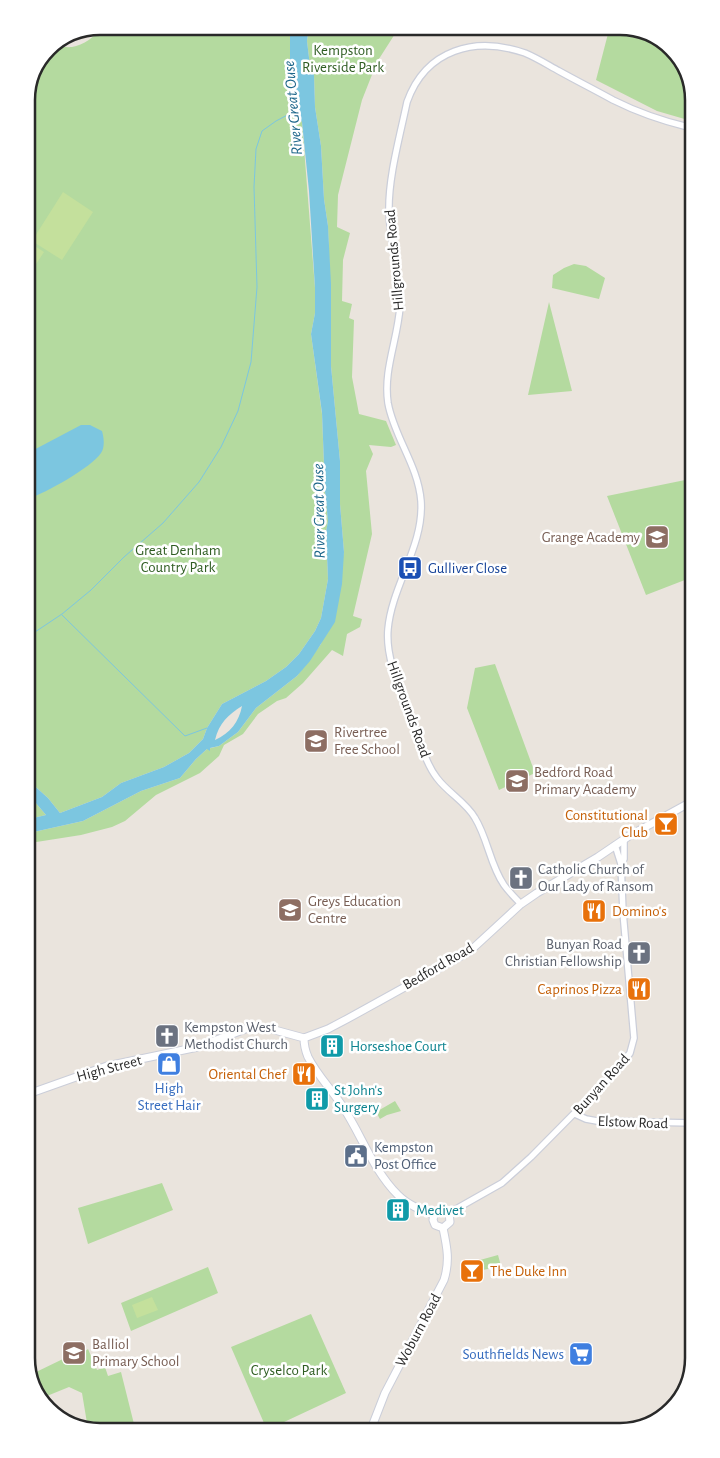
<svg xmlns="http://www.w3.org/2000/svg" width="720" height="1458" font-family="'Alegreya Sans',sans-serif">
  <rect width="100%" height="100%" fill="#eae4dd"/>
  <path fill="#b4da9f" d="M101,26h189v43l5,42 7,11 13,166v25l-4,21 11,80 3,77 3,30 -2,11 2,47 -7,39 -6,13 -16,23 -13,13 -20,14 -44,23 -15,24 -4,11 -14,14 -25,14 -43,16 -19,14 -42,16 -12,-15 -19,-17 -3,-672 7,-13v-15l15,-33c11,-5 13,0 24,-1 11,-2 24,-10 29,-21z
    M309,26h91l-23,36 -15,38 -24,95 -1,32 13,6 -7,27 -1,41 10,3 -3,14 5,2 -2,57 7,37 27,7 10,24 -5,2 -22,-2 4,9 -7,17 6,63 -19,82 9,3 -2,8 -13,7 -4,22 -11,-6 -29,33 -17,15 -9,3 -19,13 -15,20 -19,11 -5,11 -19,17 -44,22 -31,26 -13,6 -31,8 -51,8 -1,-10 54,-12 58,-30 39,-13 16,-19 11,-10 12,-3 19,-14 18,-24 41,-32 24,-32 23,-92 -4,-48v-43l-9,-95v-49l-3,-91 -4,-27 -3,-53 -6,-39 -1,-32 -4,-9 -3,-25z
    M610,26h15l40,15 23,31v48l-31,-9 -61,-31z
    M574,264l12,2 19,12 -6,21 -47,-11 1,-13 11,-7z
    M549,302l23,89 -44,4z
    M690,479v99l-44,17 -39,-99z
    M495,664l40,109 -36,17 -32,-82 8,-40z
    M29,795l17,20 -17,4z
    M395,1101l6,10 -14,4 -7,4 -4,-7z
    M162,1183l11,27 -85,34 -10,-36z
    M498,1255l3,11 -18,4 -3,-10z
    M208,1267l10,26 -87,38 -10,-28z
    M311,1314l35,79 -79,37 -36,-83z
    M88,1349l9,21 8,-3 3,9 13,-4 13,52c-15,5 -30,11 -46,5l-6,-36 -13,-6 -27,11 -10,-12v-12l33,-16 2,3 13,-6z"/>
  <path fill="#c4e09c" d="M63,192l30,20 -31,48 -30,-19z
    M27,241l17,11 -17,26z
    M152,1297l6,13 -21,8 -5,-13z"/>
  <path fill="#7cc6e0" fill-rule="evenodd" d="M290,26h19l-2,15 3,25 4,9 1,32 6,39 3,53 4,27 3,58v82l9,95v43l4,48 -2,32 -7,38 -25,39 -13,15 -41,32 -18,24 -19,14 -9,2v3l-3,-2 -11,10 -16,19 -39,13 -58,30 -54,12v-14l17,-4 -17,-20v-14l19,17 12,15 42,-16 19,-14 43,-16 25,-14 14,-14 4,-11 15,-24 44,-23 20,-14 13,-13 16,-23 6,-13 7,-39 -2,-47 2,-11 -3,-30 -3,-78 -11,-79 4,-21v-25l-6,-97 -7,-69 -7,-11 -5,-42zM242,706c-3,16 -12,27 -27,34 4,-17 13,-25 27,-34z
    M81,425h9l12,6c2,7 3,16 -1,22 -10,15 -56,40 -73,46v-46z"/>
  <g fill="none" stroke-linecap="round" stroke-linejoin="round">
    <path stroke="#7cc6e0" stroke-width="1" d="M62,615l123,121 22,-8
      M29,636l33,-22 29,-24 33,-33 39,-34 36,-41 22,-35 17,-36 13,-49 6,-75 -3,-100 2,-38 6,-18 14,-10 19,-10"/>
    <defs>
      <path id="tertiary" d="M621,864l3,-5v-20
        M521,904c-6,-6 -12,-12 -17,-19 -14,-20 -16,-46 -29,-67 -9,-16 -27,-25 -38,-40 -11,-14 -16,-34 -22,-51 -11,-31 -30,-65 -27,-98 4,-44 36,-83 33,-128 -3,-36 -27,-64 -33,-98 -5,-33 10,-64 12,-97 1,-31 -10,-63 -11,-94 -1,-34 11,-76 18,-110 19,-53 68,-66 118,-49 12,5 23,12 34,18 18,10 36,19 54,29 24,12 50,21 75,27
        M575,1114l11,5 11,2 96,2
        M449,1213l53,-30 29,-26 87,-88 12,-16 4,-15 -11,-126 -2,-48 -6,-19"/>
      <path id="secondary" d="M304,1038l24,-9 19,-10 123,-68 51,-47 16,-11 61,-36 31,-21 62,-34
        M304,1038c0,7 1,12 4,19 9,18 24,33 35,50 19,29 30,63 55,88 10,10 23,15 36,20
        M31,1093l76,-27 91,-19 50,-19 23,1 33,9
        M434,1215l8,-4 7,2 1,9 -7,6
        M434,1215l-1,5 2,5 8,3
        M371,1429l14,-36 59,-113c6,-19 3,-33 -1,-52"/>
    </defs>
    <use href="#tertiary" stroke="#cbced9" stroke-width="8"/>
    <use href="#secondary" stroke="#cbced9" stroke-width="9"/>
    <use href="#tertiary" stroke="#fff" stroke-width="5.5"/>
    <use href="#secondary" stroke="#fff" stroke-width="7"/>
  </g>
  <defs>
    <symbol id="school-square" viewBox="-11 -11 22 22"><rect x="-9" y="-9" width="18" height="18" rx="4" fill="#8d6e63" stroke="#fff"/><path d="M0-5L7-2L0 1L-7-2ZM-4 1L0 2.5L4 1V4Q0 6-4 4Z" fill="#fff"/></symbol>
    <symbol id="bus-square" viewBox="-11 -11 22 22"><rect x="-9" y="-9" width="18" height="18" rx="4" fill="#1a4fb4" stroke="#fff"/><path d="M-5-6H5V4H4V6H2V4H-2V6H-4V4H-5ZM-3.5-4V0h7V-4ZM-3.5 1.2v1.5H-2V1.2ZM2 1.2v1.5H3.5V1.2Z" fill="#fff"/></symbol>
    <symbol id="bar-square" viewBox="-11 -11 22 22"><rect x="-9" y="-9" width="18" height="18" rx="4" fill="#e8710a" stroke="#fff"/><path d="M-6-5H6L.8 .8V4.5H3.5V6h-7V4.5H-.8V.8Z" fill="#fff"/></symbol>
    <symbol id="church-square" viewBox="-11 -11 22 22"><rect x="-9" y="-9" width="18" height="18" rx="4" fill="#6b7280" stroke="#fff"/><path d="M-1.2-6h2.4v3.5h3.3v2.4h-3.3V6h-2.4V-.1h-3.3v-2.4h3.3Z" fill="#fff"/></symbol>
    <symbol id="restaurant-square" viewBox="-11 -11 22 22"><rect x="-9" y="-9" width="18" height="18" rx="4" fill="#e8710a" stroke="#fff"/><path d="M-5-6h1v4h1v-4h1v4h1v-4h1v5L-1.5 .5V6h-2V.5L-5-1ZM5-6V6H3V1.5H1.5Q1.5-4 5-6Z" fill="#fff"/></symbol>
    <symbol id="building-square" viewBox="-11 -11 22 22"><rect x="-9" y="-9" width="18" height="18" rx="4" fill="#0f9aa8" stroke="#fff"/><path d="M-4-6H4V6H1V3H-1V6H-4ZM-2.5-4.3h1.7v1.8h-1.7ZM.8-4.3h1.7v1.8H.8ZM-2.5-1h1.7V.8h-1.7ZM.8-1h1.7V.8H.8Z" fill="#fff"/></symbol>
    <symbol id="shop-square" viewBox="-11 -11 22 22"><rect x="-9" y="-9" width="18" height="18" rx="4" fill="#3f7fe0" stroke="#fff"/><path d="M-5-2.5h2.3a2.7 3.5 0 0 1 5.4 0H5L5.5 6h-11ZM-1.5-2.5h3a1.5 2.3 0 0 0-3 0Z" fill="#fff"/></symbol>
    <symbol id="civic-square" viewBox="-11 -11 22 22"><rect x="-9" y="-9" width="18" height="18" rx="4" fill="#5c6f8a" stroke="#fff"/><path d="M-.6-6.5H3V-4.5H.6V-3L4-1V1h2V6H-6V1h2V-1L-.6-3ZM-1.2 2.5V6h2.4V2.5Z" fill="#fff"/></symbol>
    <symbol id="supermarket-square" viewBox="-11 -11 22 22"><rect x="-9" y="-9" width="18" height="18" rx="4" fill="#3f7fe0" stroke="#fff"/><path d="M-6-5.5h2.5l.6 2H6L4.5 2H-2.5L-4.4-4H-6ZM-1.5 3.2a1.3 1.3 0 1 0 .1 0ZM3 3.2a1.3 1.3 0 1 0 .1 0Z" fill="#fff"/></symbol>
  </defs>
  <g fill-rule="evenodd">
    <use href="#school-square" x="643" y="523" width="28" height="28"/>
    <use href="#bus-square" x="396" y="554" width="28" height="28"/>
    <use href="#school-square" x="302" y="727" width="28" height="28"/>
    <use href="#school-square" x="503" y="767" width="28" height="28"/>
    <use href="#bar-square" x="652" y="810" width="28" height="28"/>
    <use href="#church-square" x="507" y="864" width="28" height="28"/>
    <use href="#school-square" x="276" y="896" width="28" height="28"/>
    <use href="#restaurant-square" x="580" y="897" width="28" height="28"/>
    <use href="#church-square" x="625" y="939" width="28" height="28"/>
    <use href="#restaurant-square" x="625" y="975" width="28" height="28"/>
    <use href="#church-square" x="153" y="1022" width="28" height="28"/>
    <use href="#building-square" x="318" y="1032" width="28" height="28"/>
    <use href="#shop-square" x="155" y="1050" width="28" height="28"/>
    <use href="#restaurant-square" x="290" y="1060" width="28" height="28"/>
    <use href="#building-square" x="303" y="1085" width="28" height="28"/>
    <use href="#civic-square" x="342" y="1142" width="28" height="28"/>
    <use href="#building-square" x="384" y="1196" width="28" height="28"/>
    <use href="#bar-square" x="458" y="1257" width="28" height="28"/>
    <use href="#school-square" x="60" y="1339" width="28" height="28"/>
    <use href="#supermarket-square" x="567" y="1340" width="28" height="28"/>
  </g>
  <g text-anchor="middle" stroke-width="5" stroke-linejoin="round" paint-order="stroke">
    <g font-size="15" fill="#2f5d22" stroke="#fff">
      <text x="343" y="55">Kempston<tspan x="343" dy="17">Riverside Park</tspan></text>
      <text x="178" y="555">Great Denham<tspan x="178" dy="17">Country Park</tspan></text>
      <text x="289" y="1375">Cryselco Park</text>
    </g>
    <g font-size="15" fill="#292929" stroke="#fff">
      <text transform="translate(394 260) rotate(-95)" y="5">Hillgrounds Road</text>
      <text transform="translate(409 709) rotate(70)" y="5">Hillgrounds Road</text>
      <text transform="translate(438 966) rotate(-30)" y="5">Bedford Road</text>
      <text transform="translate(109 1068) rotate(-15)" y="5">High Street</text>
      <text transform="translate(601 1084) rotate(-48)" y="5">Bunyan Road</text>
      <text transform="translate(633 1122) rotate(2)" y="5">Elstow Road</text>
      <text transform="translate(418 1330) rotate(-62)" y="5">Woburn Road</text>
    </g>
    <g font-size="15" fill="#785e54" stroke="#fff" text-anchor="start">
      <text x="640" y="542" text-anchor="end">Grange Academy</text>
      <text x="334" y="737">Rivertree<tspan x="334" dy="17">Free School</tspan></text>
      <text x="534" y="777">Bedford Road<tspan x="534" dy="17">Primary Academy</tspan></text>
      <text x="308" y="906">Greys Education<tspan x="308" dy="17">Centre</tspan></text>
      <text x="92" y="1349">Balliol<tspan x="92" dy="17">Primary School</tspan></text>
    </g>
    <g font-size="15" fill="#164399" stroke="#fff" text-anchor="start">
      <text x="428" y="573">Gulliver Close</text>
    </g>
    <g font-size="15" fill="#c56008" stroke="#fff" text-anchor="end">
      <text x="648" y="820">Constitutional<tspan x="648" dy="17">Club</tspan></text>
      <text x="612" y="916" text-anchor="start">Domino's</text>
      <text x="622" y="994">Caprinos Pizza</text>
      <text x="286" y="1079">Oriental Chef</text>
      <text x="490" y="1276" text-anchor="start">The Duke Inn</text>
    </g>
    <g font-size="15" fill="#5b616d" stroke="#fff" text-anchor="start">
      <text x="538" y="874">Catholic Church of<tspan x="538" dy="17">Our Lady of Ransom</tspan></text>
      <text x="622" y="949" text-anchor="end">Bunyan Road<tspan x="622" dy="17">Christian Fellowship</tspan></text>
      <text x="184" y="1032">Kempston West<tspan x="184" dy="17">Methodist Church</tspan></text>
    </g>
    <g font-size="15" fill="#0d838f" stroke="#fff" text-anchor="start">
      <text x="350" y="1051">Horseshoe Court</text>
      <text x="334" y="1095">St John's<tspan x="334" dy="17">Surgery</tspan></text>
      <text x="416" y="1215">Medivet</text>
    </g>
    <g font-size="15" fill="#366cbe" stroke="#fff">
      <text x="169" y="1093">High<tspan x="169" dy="17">Street Hair</tspan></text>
      <text x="564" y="1359" text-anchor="end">Southfields News</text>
    </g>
    <g font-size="15" fill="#4e5e75" stroke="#fff" text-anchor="start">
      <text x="374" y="1152">Kempston<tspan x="374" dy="17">Post Office</tspan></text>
    </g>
    <g font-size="16" font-style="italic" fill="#1d668a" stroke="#fff">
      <text transform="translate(292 108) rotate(-95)" y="6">River Great Ouse</text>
      <text transform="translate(318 511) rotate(-91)" y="6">River Great Ouse</text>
    </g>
  </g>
  <path d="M0 0H720V1458H0ZM100 35H620A65 65 0 0 1 685 100V1358A65 65 0 0 1 620 1423H100A65 65 0 0 1 35 1358V100A65 65 0 0 1 100 35Z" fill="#fff" fill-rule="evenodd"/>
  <path fill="none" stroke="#292929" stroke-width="2.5" d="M100 35H620A65 65 0 0 1 685 100V1358A65 65 0 0 1 620 1423H100A65 65 0 0 1 35 1358V100A65 65 0 0 1 100 35Z"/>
</svg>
